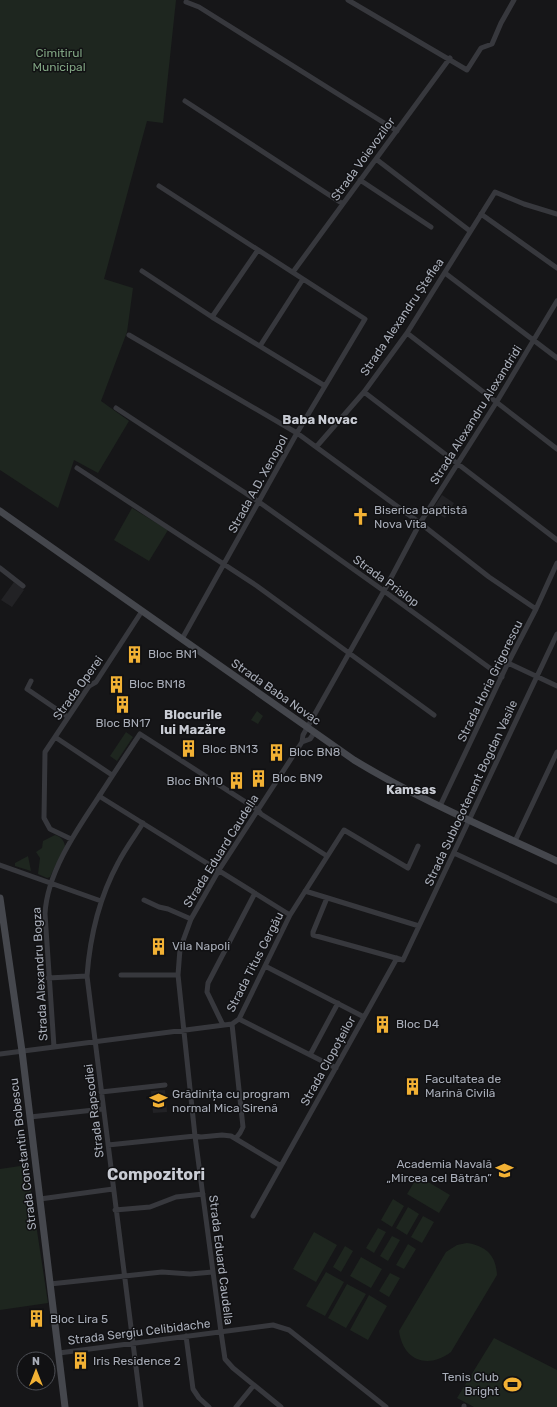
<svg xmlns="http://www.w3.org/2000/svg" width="557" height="1407" font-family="Rubik,sans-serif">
  <rect width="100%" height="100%" fill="#161618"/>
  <path fill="#222225" d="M442,495l12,8 -9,15 -13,-8z
    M14,582l10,8 -12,17 -11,-7z
    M165,1090l2,22 -14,1 -2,-22z"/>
  <path fill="#1e261f" d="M0,0h176l-13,123 -16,-2 -43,158 29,9 -6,44 -26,69 28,20 -31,52 -24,-13 -16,48 -58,-38z
    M132,508l36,22 -19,31 -35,-21z
    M257,711l6,5 -5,8 -7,-4z
    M126,732l7,5 -16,24 -7,-5z
    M55,835c6,2 9,5 10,11l-15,31 -3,1 -9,-4 2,-16 -4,-6 6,-4 1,-7z
    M28,856l3,15 -16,-5v-3z
    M27,1165l21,138 -48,7v-141z
    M418,1176l32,19 -11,18 -32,-19z
    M393,1199l11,7 -12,21 -11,-7z
    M408,1207l11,7 -12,21 -11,-7z
    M423,1216l11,6 -12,21 -11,-6z
    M378,1228l8,4 -12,21 -8,-5z
    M314,1232l23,13 -21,37 -23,-13z
    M392,1236l8,4 -12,21 -8,-5z
    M467,1243c19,3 29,12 30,32l-46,77c-24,18 -48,8 -52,-21l47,-79 11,-7z
    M408,1244l8,5 -12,20 -8,-4z
    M345,1246l8,5 -12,21 -8,-5z
    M361,1257l21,12 -11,19 -21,-12z
    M326,1272l18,10 -19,34 -19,-10z
    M390,1273l10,5 -11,19 -10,-6z
    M347,1284l19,10 -20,34 -18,-10z
    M369,1295l18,11 -19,34 -18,-10z
    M494,1338l63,32v37h-83l-17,-9z"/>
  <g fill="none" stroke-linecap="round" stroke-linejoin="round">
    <path stroke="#37383d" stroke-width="5" d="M348,0l119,70 14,-22 11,-4 9,-21 13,-23
      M186,2l13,5 198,124
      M185,101l158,103
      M376,159l94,72
      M360,180l71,47
      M159,186l206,133 -68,114 -115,206
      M481,214l76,54
      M142,271l70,46 113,69
      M293,272l157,-214
      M445,273l112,85
      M212,317l46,-67
      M407,333l150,116
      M129,335l168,98 123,90 69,54 47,32
      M260,346l43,-67
      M364,392l193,148
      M116,408l143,94 125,89 118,86
      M317,446l47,-54 43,-59 88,-141 29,12 33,10
      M77,468l180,118 177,129
      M0,568l23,18
      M508,663l49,23
      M31,681l-4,8 41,28
      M55,737l57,38
      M302,742l8,-3 4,-6
      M99,796l191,119
      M440,806l68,-143 28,-54 21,-46
      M71,839l-21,-10 -6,-11 1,-66 44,-66 7,-4 46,-71
      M515,841l42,-89
      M454,853l103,48
      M0,865l101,36
      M305,891l114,35
      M327,898l-14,34v3l90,25 154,-326
      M144,900l15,7 9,2 23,10
      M265,966l99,51
      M121,975h57
      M48,978l39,-2
      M239,1019l97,49
      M223,1025l-16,-33 1,-9 47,-90
      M54,1047l-9,-133c2,-41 31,-83 53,-116 14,-22 28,-43 42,-64l118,76 3,4 66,42
      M0,1054l232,-30
      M310,1055l28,-52
      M101,1092l64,-7
      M30,1117l73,-8
      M236,1138l4,-5 3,-6 -11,-103 7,-5 51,-104 54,-85 64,38 10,-22
      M108,1145l87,-9 6,1 21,-2 9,1 50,30
      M40,1199l73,-10
      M115,1210l35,-3 26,-10 27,-3
      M253,1216l144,-258
      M50,1284l112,-12 28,2 23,-2
      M186,1336l7,53 6,9 10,9
      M59,1353l214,-28 16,5 97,77
      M141,1407l-54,-431c3,-40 12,-78 31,-113 7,-14 17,-27 25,-40
      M236,1407l18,-22
      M281,1407l-48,-39 -8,-9 -4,-27 -26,-196 -17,-161 2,-26 11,-30 28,-49 83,-128 1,-7 81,-144 36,-68 76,-120 61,-102
      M464,1407v-1"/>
    <path stroke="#45474d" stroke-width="7" d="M0,511l354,249c64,39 135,69 203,101
      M0,898l22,153 43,356"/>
  </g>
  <defs>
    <symbol id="church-bare" viewBox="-9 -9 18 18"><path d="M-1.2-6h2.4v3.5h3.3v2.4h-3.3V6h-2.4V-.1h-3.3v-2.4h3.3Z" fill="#f2b134" stroke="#111113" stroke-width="2.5" paint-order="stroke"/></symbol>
    <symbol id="building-bare" viewBox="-9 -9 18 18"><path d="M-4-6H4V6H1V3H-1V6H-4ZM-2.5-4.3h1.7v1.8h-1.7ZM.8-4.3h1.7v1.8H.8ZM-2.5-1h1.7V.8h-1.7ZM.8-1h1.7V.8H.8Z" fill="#f2b134" stroke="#111113" stroke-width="2.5" paint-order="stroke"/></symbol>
    <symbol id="school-bare" viewBox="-9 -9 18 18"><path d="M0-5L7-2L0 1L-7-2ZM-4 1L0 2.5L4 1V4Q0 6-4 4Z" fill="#f2b134" stroke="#111113" stroke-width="2.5" paint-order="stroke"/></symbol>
    <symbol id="university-bare" viewBox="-9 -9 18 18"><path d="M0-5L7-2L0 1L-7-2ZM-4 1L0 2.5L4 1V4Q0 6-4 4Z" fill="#f2b134" stroke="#111113" stroke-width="2.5" paint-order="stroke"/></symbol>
    <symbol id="stadium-bare" viewBox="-9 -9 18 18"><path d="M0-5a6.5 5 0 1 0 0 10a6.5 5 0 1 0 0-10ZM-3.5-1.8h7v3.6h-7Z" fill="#f2b134" stroke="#111113" stroke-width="2.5" paint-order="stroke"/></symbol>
  </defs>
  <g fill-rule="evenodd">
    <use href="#church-bare" x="348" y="504" width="25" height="25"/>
    <use href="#building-bare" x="122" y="642" width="25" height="25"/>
    <use href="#building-bare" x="104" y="672" width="25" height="25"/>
    <use href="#building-bare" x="110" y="692" width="25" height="25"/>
    <use href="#building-bare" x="176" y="736" width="25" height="25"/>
    <use href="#building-bare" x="264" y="740" width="25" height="25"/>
    <use href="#building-bare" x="246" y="766" width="25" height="25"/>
    <use href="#building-bare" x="224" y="768" width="25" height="25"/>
    <use href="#building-bare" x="146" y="934" width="25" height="25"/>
    <use href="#building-bare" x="370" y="1012" width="25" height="25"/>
    <use href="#building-bare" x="400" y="1074" width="25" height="25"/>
    <use href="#school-bare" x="146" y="1088" width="25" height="25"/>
    <use href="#university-bare" x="492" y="1158" width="25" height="25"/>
    <use href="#building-bare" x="24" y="1306" width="25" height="25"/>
    <use href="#building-bare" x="68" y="1348" width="25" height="25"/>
    <use href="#stadium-bare" x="500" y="1372" width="25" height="25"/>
  </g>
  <g text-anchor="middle" stroke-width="3" stroke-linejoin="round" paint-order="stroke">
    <g font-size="12" fill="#7fa381" stroke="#111113">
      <text x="59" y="57">Cimitirul<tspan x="59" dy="14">Municipal</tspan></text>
    </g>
    <g font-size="12" fill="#a8adb8" stroke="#111113">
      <text transform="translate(363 159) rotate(-54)" y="4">Strada Voievozilor</text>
      <text transform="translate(402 317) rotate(-56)" y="4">Strada Alexandru Șteflea</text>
      <text transform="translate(476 415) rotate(-58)" y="4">Strada Alexandru Alexandridi</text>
      <text transform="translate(258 484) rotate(-61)" y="4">Strada A.D. Xenopol</text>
      <text transform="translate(386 581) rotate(36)" y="4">Strada Prislop</text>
      <text transform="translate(490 681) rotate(-64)" y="4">Strada Horia Grigorescu</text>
      <text transform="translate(78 688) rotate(-54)" y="4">Strada Operei</text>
      <text transform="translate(276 692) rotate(35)" y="4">Strada Baba Novac</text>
      <text transform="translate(471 793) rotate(-65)" y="4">Strada Sublocotenent Bogdan Vasile</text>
      <text transform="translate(221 851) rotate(-58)" y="4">Strada Eduard Caudella</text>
      <text transform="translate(255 962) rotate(-63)" y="4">Strada Titus Cergău</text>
      <text transform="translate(40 974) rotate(-93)" y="4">Strada Alexandru Bogza</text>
      <text transform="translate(328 1061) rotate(-61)" y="4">Strada Clopoțeilor</text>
      <text transform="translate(94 1111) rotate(-97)" y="4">Strada Rapsodiei</text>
      <text transform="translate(23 1154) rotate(-97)" y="4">Strada Constantin Bobescu</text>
      <text transform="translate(221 1260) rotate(83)" y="4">Strada Eduard Caudella</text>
      <text transform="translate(139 1332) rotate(-7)" y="4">Strada Sergiu Celibidache</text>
    </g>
    <g font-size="12" fill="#a8adb8" stroke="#111113" text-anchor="start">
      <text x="374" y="514">Biserica baptistă<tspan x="374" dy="14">Nova Vita</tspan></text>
      <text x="148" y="658">Bloc BN1</text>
      <text x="129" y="688">Bloc BN18</text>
      <text x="123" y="727" text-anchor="middle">Bloc BN17</text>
      <text x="202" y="753">Bloc BN13</text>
      <text x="289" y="756">Bloc BN8</text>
      <text x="272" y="782">Bloc BN9</text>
      <text x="223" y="785" text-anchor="end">Bloc BN10</text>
      <text x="172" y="950">Vila Napoli</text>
      <text x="396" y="1028">Bloc D4</text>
      <text x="425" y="1083">Facultatea de<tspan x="425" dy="14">Marină Civilă</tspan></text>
      <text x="172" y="1098">Grădinița cu program<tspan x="172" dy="14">normal Mica Sirenă</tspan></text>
      <text x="492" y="1168" text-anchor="end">Academia Navală<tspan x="492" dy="14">„Mircea cel Bătrân”</tspan></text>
      <text x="50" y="1323">Bloc Lira 5</text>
      <text x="93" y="1365">Iris Residence 2</text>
      <text x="499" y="1381" text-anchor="end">Tenis Club<tspan x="499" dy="14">Bright</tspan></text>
    </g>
    <g font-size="13" font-weight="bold" fill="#c9ccd4" stroke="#111113">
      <text x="320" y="424">Baba Novac</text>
      <text x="193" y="719">Blocurile<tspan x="193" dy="15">lui Mazăre</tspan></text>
      <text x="411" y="794">Kamsas</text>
    </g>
    <g font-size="16" font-weight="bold" fill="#c9ccd4" stroke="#111113">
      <text x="156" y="1180">Compozitori</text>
    </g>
  </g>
  <g transform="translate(36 1371)"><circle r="19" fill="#111113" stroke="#4d4f55"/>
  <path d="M0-3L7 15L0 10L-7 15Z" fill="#f2b134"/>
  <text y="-6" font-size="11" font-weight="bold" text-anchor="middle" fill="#a8adb8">N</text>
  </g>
</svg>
